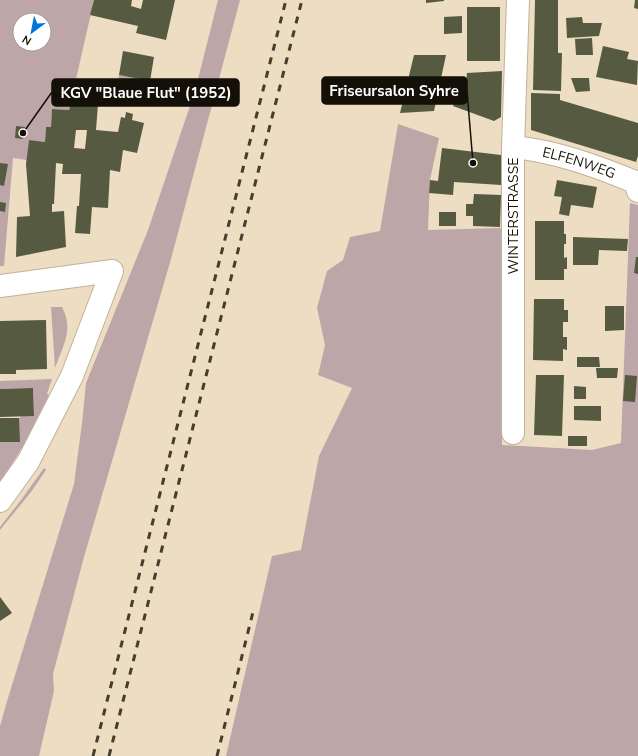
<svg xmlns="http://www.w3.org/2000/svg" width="638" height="756" font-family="'Nunito Sans',sans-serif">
  <rect width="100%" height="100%" fill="#edddc2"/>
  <path fill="#bda6a8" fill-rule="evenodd" d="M0,0h94l-25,110 -17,-1 -1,18h-5l-1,15 -16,-2 -2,20 -14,-2 -9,108h-4zM20,20h24v24h-24z
    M218,0h22l-69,259 -87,298 -31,117 1,17 -15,65h-39v-30l8,-28 66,-214 8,-61 4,-40 62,-153 47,-139z
    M119,75l31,6 3,2 -5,21 -17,-4 -5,-7 -9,-2z
    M398,124l41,14 -9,42 -2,50 73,-2 1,217 90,5 29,-7 9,-240 8,2v551h-412l46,-200 29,-6 18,-94 33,-68 -34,-13 7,-30 -8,-37 10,-37 16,-11 7,-23 30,-6z
    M51,307h11c12,22 1,39 -7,61z
    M52,379l-5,15 4,2 -13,26 -38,61v-41h19v-24l3,-2h12l-1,-28 -33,1v-8z
    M44,468l2,2 -15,22 -31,38v-3l21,-27z"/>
  <path fill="#565a40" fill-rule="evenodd" d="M94,0h38l-1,6 10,3 2,-9h32l-9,40 -30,-7 2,-7 -48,-11z
    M426,0h18v1l-18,2z
    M535,0h23v53h4l-1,38 -28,-1z
    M635,0h3v9l-4,-1z
    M467,7h33v54h-33z
    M462,16v17l-18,1v-17z
    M582,17l1,6h19l-3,13 -32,2 -1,-20z
    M592,38l1,17h-17l-1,-16z
    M603,46l26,6 -2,7 11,2 -1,24 -41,-8z
    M123,51l31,6 -4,24 -31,-6z
    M414,55h32l-12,56 -34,2z
    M502,71l-1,46 -7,4 -41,-15 8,-26 5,3 1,-10z
    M571,78h18l1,13 -14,1z
    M82,89l17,2 -3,39 22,2 3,-15 4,1 1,-6 7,2 -1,6 12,3 -7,30 -14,-3 -3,22 -10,-2 -2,38 -16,-1 -2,27 -15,-1 2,-27h2l2,-32h-19l1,-10 -7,-1 -2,41h-2v8l12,-1 2,36 -50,10 1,-40 13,-1 -4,-52 3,-24 16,2 1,-15h5l1,-18 17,1 1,-4 10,-2zM76,130h11l-2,19 -11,-1z
    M531,93l29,1v6l78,23v33l-2,6 -105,-32z
    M16,126l9,1 -2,12 -8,-1z
    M442,148l59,7v30l-47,-3 -1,13 -24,-2 1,-13 8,1z
    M0,163l8,1 -4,22 -4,-1z
    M557,180l40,7 -4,21 -22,-3 -2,11 -10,-2 3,-17 -8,-1z
    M474,194l27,1 -1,32 -27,-1v-10h-7v-12h7z
    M0,202l6,1 -1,9 -5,-1z
    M439,212h17v14h-17z
    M535,221h29v13h2v10h-2v14l3,-1v12h-3v11h-29z
    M573,237l55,2 -1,12 -28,-1 -1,15h-25z
    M636,257h2v17l-4,-1z
    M534,299h30v11h4v12h-5v15h4v13l-4,-1v12l-30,-1z
    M605,306h19v24l-19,1z
    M46,320l1,49 -31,1v4h-16v-53z
    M577,357h22l1,10h-23z
    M596,368h22l-1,10h-20z
    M536,375h28l-2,61 -28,-1z
    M625,375l12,1 -2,26 -12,-1z
    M574,386l12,1v12h-12z
    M33,388l1,28 -34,1v-28z
    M574,406h27v15l-27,-1z
    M0,418h19l1,24h-20z
    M568,436h19v10h-19z
    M0,597l12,16 -12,8z"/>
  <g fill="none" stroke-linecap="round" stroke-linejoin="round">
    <defs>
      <g id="minor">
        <path id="s1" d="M513,147c42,4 83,19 122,35l3,9"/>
        <path d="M0,286l112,-15 -40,105 -44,86 -28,39"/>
        <path d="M513,433v-286l5,-147"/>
      </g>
    </defs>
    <use href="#minor" stroke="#c1b298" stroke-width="24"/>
    <use href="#minor" stroke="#fff" stroke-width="22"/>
    <path stroke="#453d30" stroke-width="3" stroke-dasharray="7 7" stroke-linecap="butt" d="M93,756l193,-756
      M109,756l193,-756
      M217,756l36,-144"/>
  </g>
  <g text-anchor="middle" stroke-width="4" stroke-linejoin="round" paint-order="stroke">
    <g font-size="14" fill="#151007" stroke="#fff">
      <text dy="5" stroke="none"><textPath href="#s1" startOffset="68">ELFENWEG</textPath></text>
      <text transform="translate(513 216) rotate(-90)" y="5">WINTERSTRASSE</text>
    </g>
  </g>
  <path fill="none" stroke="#151007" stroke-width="1.5" d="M473 163L467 91M23 133L52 92"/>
  <g fill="#151007" stroke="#fff" stroke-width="1.5">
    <circle cx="473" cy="163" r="4"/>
    <circle cx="23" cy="133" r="4"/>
  </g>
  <g fill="#151007" stroke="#151007" stroke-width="1.5">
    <rect x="322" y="77" width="145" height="27" rx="4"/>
    <rect x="52" y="79" width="187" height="27" rx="4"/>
  </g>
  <g font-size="15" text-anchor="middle" font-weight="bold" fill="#fff">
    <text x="394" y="96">Friseursalon Syhre</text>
    <text x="146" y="98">KGV "Blaue Flut" (1952)</text>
  </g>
  <g transform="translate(32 32) rotate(212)"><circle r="19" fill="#ffffff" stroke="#a19f9c"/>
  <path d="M0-3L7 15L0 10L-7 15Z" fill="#0075dc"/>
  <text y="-6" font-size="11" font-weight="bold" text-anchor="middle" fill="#151007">N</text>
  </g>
</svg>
